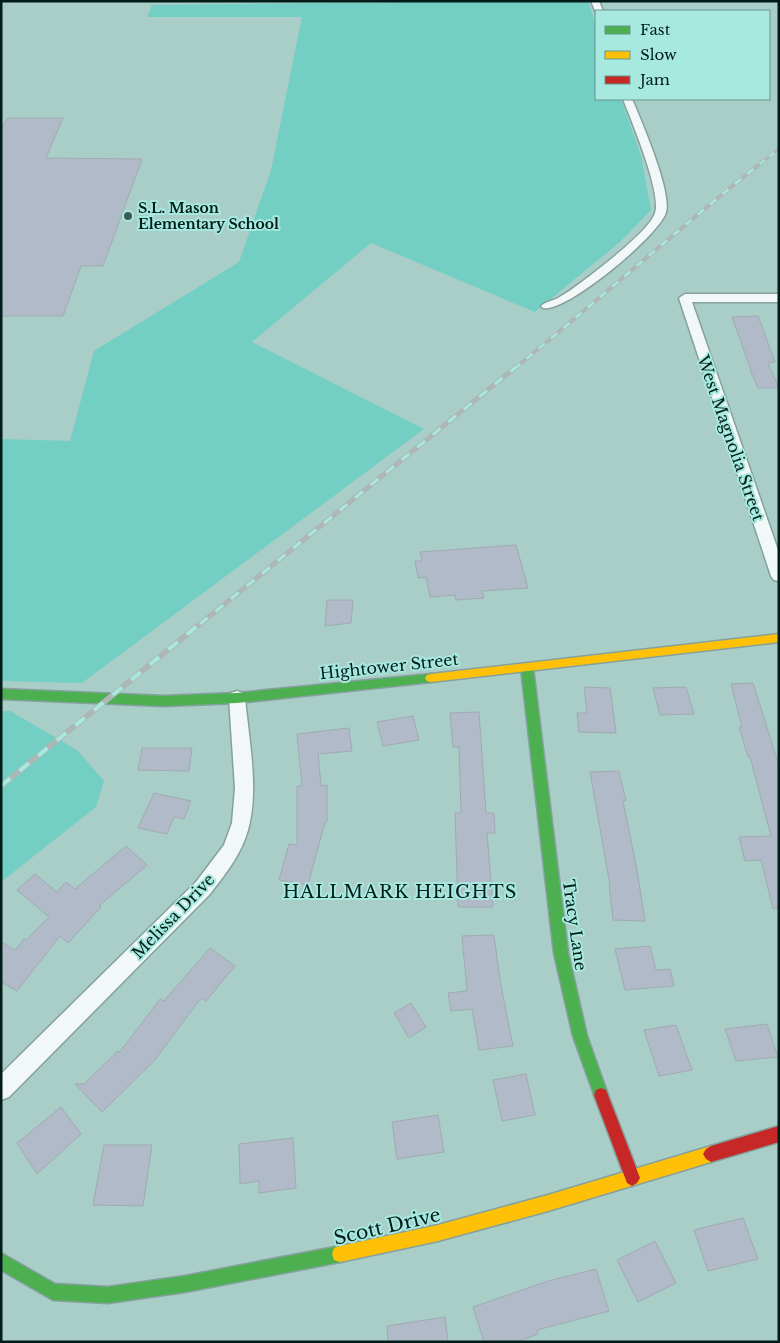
<svg xmlns="http://www.w3.org/2000/svg" width="780" height="1343" font-family="'Libre Baskerville',serif">
  <rect width="100%" height="100%" fill="#a9cdc7"/>
  <path fill="#73cfc4" d="M509,1h79l8,24v74h25l20,57 10,54 -30,31 -86,71 -164,-69 -119,99 172,87 -342,254 -81,-2v-242l69,2 24,-90 145,-89 32,-92 31,-153h-155l5,-12z
    M1,711h9l67,39 27,31 -8,26 -95,75z"/>
  <path fill="#b1bac8" stroke="#9fabb1" d="M8,118h55l-17,40 96,1 -39,107h-22l-18,50h-62v-187z
    M758,316l17,46 -7,1 11,25h-21l-8,-18h1l-19,-53z
    M516,545l12,43 -46,3 2,7 -28,2 -1,-5 -25,2 -4,-20 -8,1 -3,-17h7l-2,-9z
    M327,600h26l-2,23 -26,3z
    M753,683l26,83v142l-6,1 -12,-49 -16,1 -6,-24 32,-1 -21,-79h-2l-9,-30h3l-11,-43z
    M584,687l26,1 6,45 -37,-1 -2,-19h10z
    M686,687l8,27 -34,1 -7,-27z
    M479,712l7,101h8l1,20h-8l6,74h-35l-3,-94h6l-2,-66h-6l-3,-34z
    M413,716l6,24 -36,6 -6,-24z
    M349,728l3,23 -34,3 3,32 6,-1v37h-2l-17,63 -29,-5 10,-36 8,1v-59h5l-5,-52z
    M142,748h50l-3,23 -51,-1z
    M619,771l7,30h-3l14,69 8,51 -32,-1 -4,-35h1l-20,-113z
    M154,793l37,8 -7,18 -10,-2 -7,17 -29,-6z
    M126,846l21,19 -48,41 2,1 -33,36 -8,-7 -43,55 -16,-9v-40l14,8 9,-11 2,1 23,-23 -32,-27 18,-16 22,18 9,-10 9,7z
    M494,935l6,45 13,66 -34,4 -7,-41 -21,2 -3,-18 19,-2 -5,-55z
    M650,946l6,24 14,-1 4,17 -49,4 -10,-41z
    M210,948l25,18 -29,35 -5,-3 -47,63 -52,51 -27,-28h9l34,-33 1,2 41,-54 4,2z
    M411,1003l15,24 -17,11 -15,-25z
    M767,1024l11,33 -42,4 -11,-32z
    M676,1025l16,45 -33,6 -15,-46z
    M526,1074l9,41 -33,6 -9,-41z
    M61,1107l20,27 -44,40 -20,-31z
    M438,1115l6,37 -47,7 -5,-37z
    M293,1138l3,50 -37,5v-12l-19,3 -1,-40z
    M104,1145h48l-9,61 -50,-1z
    M743,1218l15,41 -50,12 -14,-41z
    M655,1241l21,42 -38,19 -21,-42z
    M596,1269l13,42 -72,19 1,4 -21,8h-33l-11,-35 75,-26z
    M445,1317l3,25h-60l-1,-16z"/>
  <g fill="none" stroke-linecap="round" stroke-linejoin="round">
    <defs>
      <path id="street" d="M591,1h8l4,10 -7,2z
        M623,99h9c9,21 40,93 34,113 -5,22 -101,102 -123,96l-2,-2c4,-4 11,-5 17,-8 9,-5 17,-11 25,-17 16,-12 67,-51 72,-68 7,-20 -24,-93 -32,-114z
        M685,294h94v8h-87l87,251v28l-5,-1 -3,-4 -92,-278z
        M237,691l6,2 2,5c4,43 16,101 0,141 -8,21 -22,38 -35,55l-201,203 -8,3v-26l195,-192 28,-37 8,-22 3,-35 -6,-90 2,-5z"/>
      <path id="fast" d="M527,664l4,1 2,3 35,285 19,83 21,59 -2,5 -5,2 -5,-2 -23,-64 -19,-83 -33,-285 2,-3z
        M431,674l4,1 2,3 -2,3 -4,1 -194,21 -73,3 -163,-7v-10l163,7 73,-3z
        M340,1246l6,2 2,6 -2,6 -6,2 -155,30 -77,11 -55,-3 -52,-30v-17l54,31 53,3 77,-11z"/>
      <path id="slow" d="M779,634v8l-348,40 -4,-1 -2,-3 2,-3 4,-1z
        M711,1146l5,3 3,5 -3,5 -5,3 -163,49 -110,30 -98,21 -6,-2 -2,-6 2,-6 6,-2 98,-21 110,-30z"/>
      <path id="jam" d="M601,1088l5,2 34,88 -3,5 -5,3 -5,-3 -33,-88 2,-5z
        M779,1126v16l-68,20 -5,-3 -3,-5 3,-5 5,-3z"/>
    </defs>
    <use href="#street" stroke="#85a19d" stroke-width="3"/>
    <use href="#fast" stroke="#85a19d" stroke-width="3"/>
    <use href="#slow" stroke="#85a19d" stroke-width="3"/>
    <use href="#jam" stroke="#85a19d" stroke-width="3"/>
    <use href="#street" fill="#f2f8f7" fill-rule="evenodd"/>
    <use href="#fast" fill="#4caf50" fill-rule="evenodd"/>
    <use href="#slow" fill="#ffc107" fill-rule="evenodd"/>
    <use href="#jam" fill="#c62828" fill-rule="evenodd"/>
    <defs>
      <path id="rail-far3" d="M760,164l19,-15"/>
      <path id="rail-far2" d="M514,369c83,-68 163,-139 247,-206"/>
      <path id="rail-far1" d="M200,624l316,-257"/>
      <path id="rail" d="M1,786l200,-163"/>
    </defs>
    <use href="#rail-far3" stroke="#adb7b5" stroke-width="3"/>
    <use href="#rail-far2" stroke="#adb7b5" stroke-width="4"/>
    <use href="#rail-far1" stroke="#adb7b5" stroke-width="5"/>
    <use href="#rail" stroke="#adb7b5" stroke-width="5.5"/>
    <use href="#rail-far3" stroke="#a7e9df" stroke-width="2" stroke-dasharray="6" stroke-linecap="butt"/>
    <use href="#rail-far2" stroke="#a7e9df" stroke-width="2.5" stroke-dasharray="8" stroke-linecap="butt"/>
    <use href="#rail-far1" stroke="#a7e9df" stroke-width="3" stroke-dasharray="10" stroke-linecap="butt"/>
    <use href="#rail" stroke="#a7e9df" stroke-width="4" stroke-dasharray="12" stroke-linecap="butt"/>
  </g>
  <circle fill="#3c5b56" stroke="#a7e9df" stroke-width="2" cx="128" cy="216" r="5"/>
  <g text-anchor="middle" stroke-width="4" stroke-linejoin="round" paint-order="stroke">
    <g font-size="14" font-weight="bold" fill="#021d19" stroke="#a7e9df" text-anchor="start">
      <text x="138" y="213">S.L. Mason<tspan x="138" dy="16">Elementary School</tspan></text>
    </g>
    <g font-size="16" fill="#021d19" stroke="#a7e9df">
      <text transform="translate(731 438) rotate(71)" y="6">West Magnolia Street</text>
      <text transform="translate(389 666) rotate(-6)" y="6">Hightower Street</text>
      <text transform="translate(173 916) rotate(-46)" y="6">Melissa Drive</text>
      <text transform="translate(575 925) rotate(82)" y="6">Tracy Lane</text>
    </g>
    <g font-size="18" letter-spacing="1" fill="#021d19" stroke="#a7e9df">
      <text x="400" y="898">HALLMARK HEIGHTS</text>
    </g>
    <g font-size="19" fill="#021d19" stroke="#a7e9df">
      <text transform="translate(387 1226) rotate(-13)" y="7">Scott Drive</text>
    </g>
  </g>
  <rect width="780" height="1343" fill="none" stroke="#021d19" stroke-width="5"/>
  <rect x="595" y="10" width="175" height="90" fill="#a7e9df" stroke="#659790"/>
  <rect x="605" y="26" width="25" height="8" fill="#4caf50" stroke="#659790"/>
  <text x="640" y="35" font-size="15" fill="#021d19">Fast</text>
  <rect x="605" y="51" width="25" height="8" fill="#ffc107" stroke="#659790"/>
  <text x="640" y="60" font-size="15" fill="#021d19">Slow</text>
  <rect x="605" y="76" width="25" height="8" fill="#c62828" stroke="#659790"/>
  <text x="640" y="85" font-size="15" fill="#021d19">Jam</text>
</svg>
